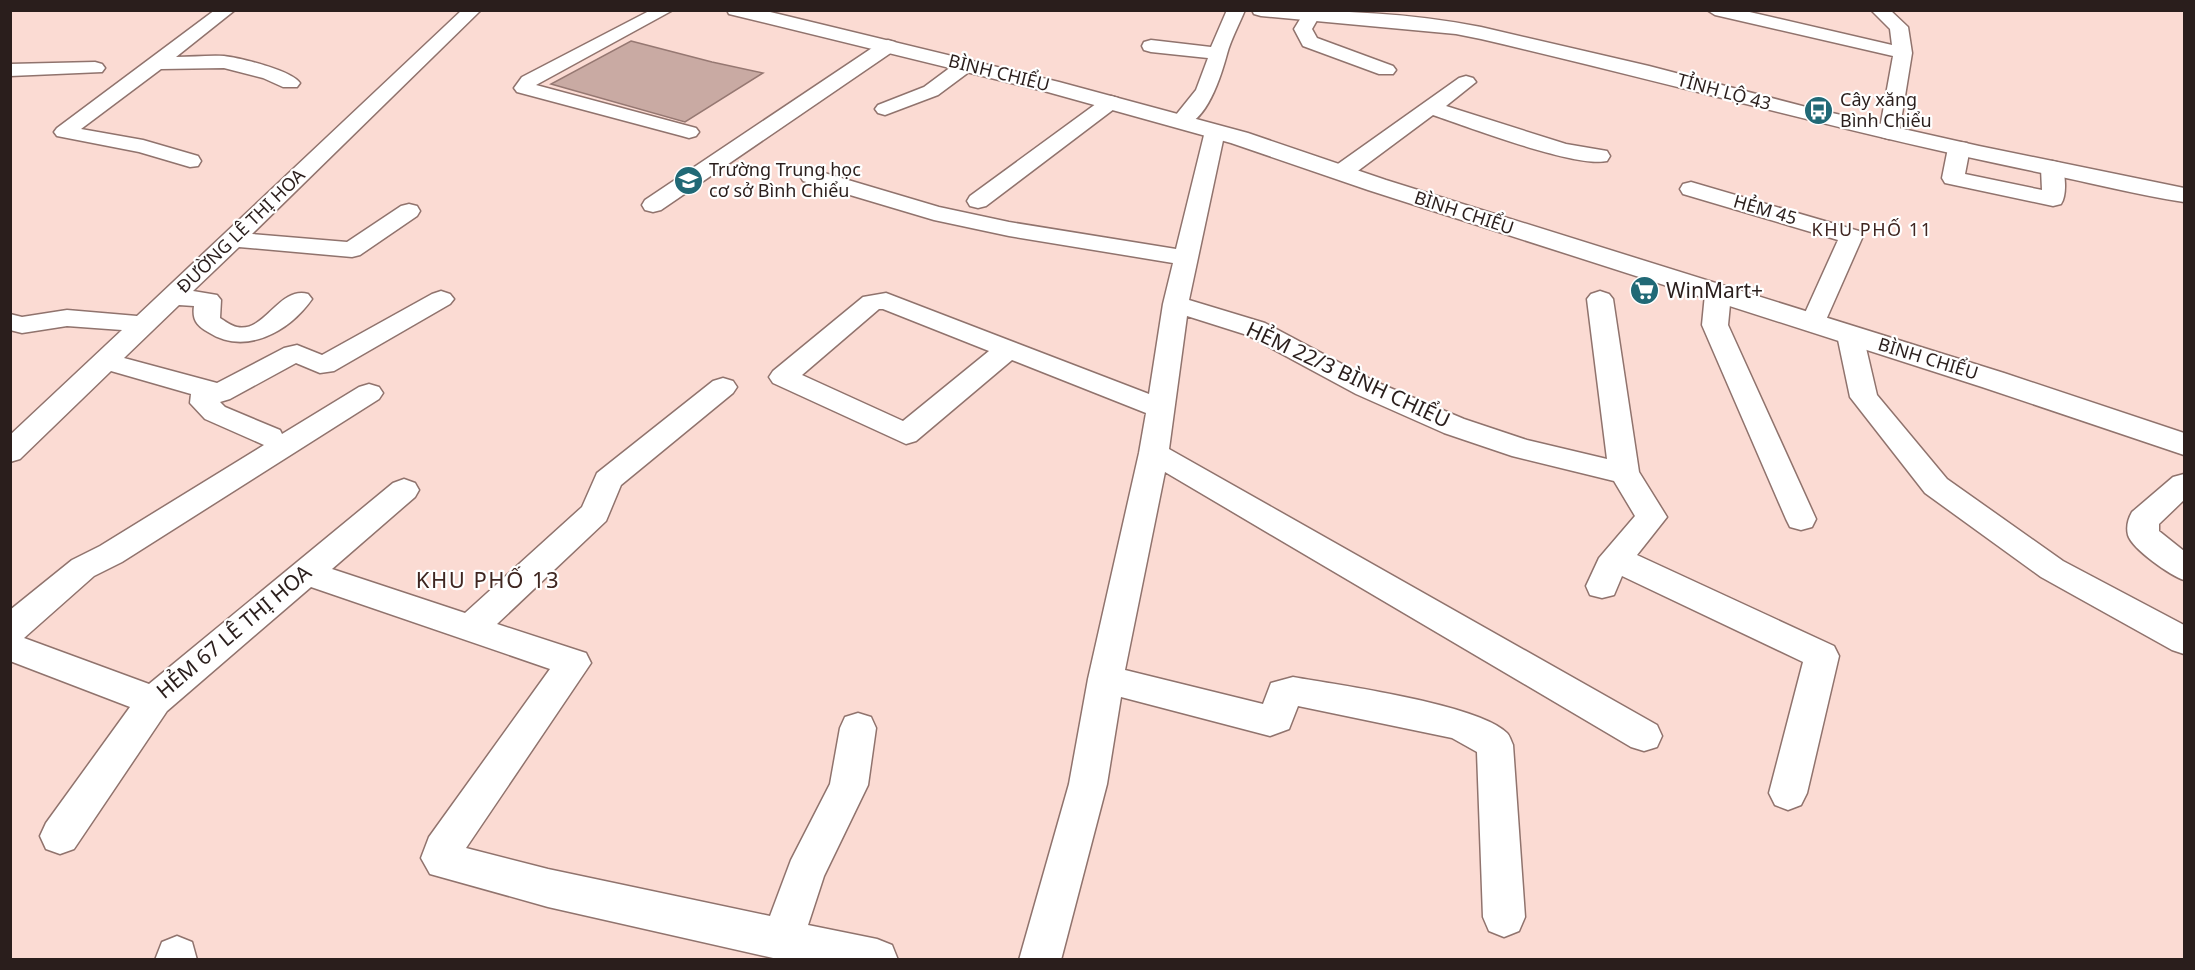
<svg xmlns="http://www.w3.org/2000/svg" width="2195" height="970" font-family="'Noto Sans',sans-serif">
  <rect width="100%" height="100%" fill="#fbdbd3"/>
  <path fill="#c9aaa3" stroke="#967872" stroke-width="1.5" d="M631,41l81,21 51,11 -78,49 -134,-38z"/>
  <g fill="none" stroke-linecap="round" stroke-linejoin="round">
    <defs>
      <path id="minor" d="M215,10h20l-59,47c16,0 33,-2 48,-1 16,2 67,14 76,27l-3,4h-14l-20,-9 -39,-10 -63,1 -80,60 62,11 55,16 3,5 -3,5 -8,1 -51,-15 -82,-16 -3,-4 3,-4z
        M462,10h19l-229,224 95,8 54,-36 8,-2 8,2 3,5 -3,5 -57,39 -8,2 -113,-10 -46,44 24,4 4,5 -1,18c5,3 11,8 17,9 28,6 42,-41 71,-33l4,5c-23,33 -67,57 -104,33 -11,-6 -16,-12 -14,-26l-15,-1 -55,53 93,25 67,-35 13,-3 25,10 110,-61 9,-3 9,3 4,5 -4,5 -116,67 -14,2 -24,-10 -66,36 -10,3 5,5 55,23 2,4 77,-47 10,-3 10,3 4,6 -4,6 -257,163 -28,14 -70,62 125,46 244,-201 11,-4 11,4 4,7 -4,7 -83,72 133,44 117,-106 15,-34 116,-92 10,-3 10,3 4,6 -4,6 -112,92 -15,36 -109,103 89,29 5,10 -125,185 82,21 222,47 21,-56 39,-76 10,-56 5,-11 13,-4 13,4 5,11 -8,57 -44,91 -16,49 69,14 15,6 6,15h-116l-234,-53 -118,-33 -9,-16 8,-21 121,-168 -239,-82 -144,124 -93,138 -14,5 -14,-5 -6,-13 6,-13 84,-116 -120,-46v-51l62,-50 28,-14 164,-101 -59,-26 -15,-16 1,-9 -80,-23 -91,88 -10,3v-27l112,-105 -55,-4 -45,7 -12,-3v-16l12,3 45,-7 70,6z
        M651,10h22l-137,75 160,43 3,4 -3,4 -7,2 -7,-2 -165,-44 -3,-4 8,-11z
        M1227,10h18c-6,15 -14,29 -18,44 -6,22 -23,79 -53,71l-3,-4 25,-31 12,-32 -57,-6 -7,-2 -2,-4 2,-4 7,-2 60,7z
        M1314,10l6,5 -8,14 5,9 76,28 3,4 -3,4h-14l-76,-28 -9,-17 11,-18z
        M1707,10h34l151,35 -2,-16 -19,-19h19l18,17 4,26 -13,80 -3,4 -7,2 -7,-2 -3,-4 14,-77 -178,-41z
        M888,40l7,2 2,4 -2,4 -234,160 -8,2 -8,-2 -3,-5 3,-5 236,-158z
        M966,59l7,2 3,4 -3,4 -35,26 -53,20 -7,-2 -3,-4 3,-4 46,-18 35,-26z
        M95,62l7,2 3,4 -3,4 -92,4v-12z
        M1466,76l7,2 3,4 -30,24 120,38 41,7 3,5 -3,5c-31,7 -139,-34 -174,-46l-82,61 -8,2 -8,-2 -3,-5 3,-5 124,-88z
        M1111,96l7,2 3,4 -3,4 -132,100 -8,2 -8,-2 -3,-5 3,-5 134,-98z
        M1215,125l7,2 3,4 -36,169 76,23 111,59 88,37 63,21 80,19 -20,-160 4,-5 9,-3 9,3 4,5 26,173 28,45 -30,38 197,91 5,10 -32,137 -6,12 -13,5 -13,-5 -6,-12 34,-131 -181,-86 -8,19 -12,3 -12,-3 -4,-9 13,-28 36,-42 -21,-35 -102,-25 -68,-23 -88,-39 -109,-59 -60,-19 -18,133 488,276 5,11 -5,11 -13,4 -13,-4 -466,-275 -40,198 138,34 8,-21 22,-6c45,8 185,27 214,56 3,3 4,8 6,12l12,172 -6,14 -15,6 -15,-6 -6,-14 -6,-165 -25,-14 -154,-32 -9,23 -19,7 -149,-39 -14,87 -46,176h-42l50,-176 19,-105 51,-226 7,-40 -134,-53 -96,81 -10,3 -133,-61 -4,-6 4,-6 90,-74 23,-4 263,101 14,-90 10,-41 -164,-27 -75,-16 -131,-39 -3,-5 3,-5 8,-2 128,38 70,15 167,27 29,-118 3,-4zM879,309h4l106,42 -86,70 -101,-46z
        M1959,142l8,1 3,5 -5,26 77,16 -1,-22 3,-5 8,-2 8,2c6,9 7,32 1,41l-8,2 -108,-23 -3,-5 6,-30 3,-5z
        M1691,182l168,49 4,5 -41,93 -9,3 -9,-3 -4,-5 38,-84 -155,-46 -3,-5 3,-5z
        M1718,286l9,3 4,5 -3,31 88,194 -4,8 -11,3 -11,-3 -4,-8 -84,-194 3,-31 4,-5z
        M1850,327l9,2 4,6 14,60 70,84 116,82 121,64v29l-12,-4 -131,-73 -116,-84 -75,-96 -13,-62 4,-6z
        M2184,474v26l-25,24v7l25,20v29c-13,-4 -52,-31 -56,-45 -2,-8 0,-16 4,-23l41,-35z
        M177,936l15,6 5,18h-42l7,-18z"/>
      <path id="major" d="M727,10h35l297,72 189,51 138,47 618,193 180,60v22l-202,-68 -614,-197 -137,-47 -187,-52 -315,-77z
        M1252,10c76,0 154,2 229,17l168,39 161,42 169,38 205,42v14c-46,-7 -92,-19 -137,-28 -190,-39 -377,-91 -566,-135l-25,-5 -195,-18 -7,-2z"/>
    </defs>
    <use href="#minor" stroke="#90736d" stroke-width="3"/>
    <use href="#major" stroke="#90736d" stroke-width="3"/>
    <use href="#minor" fill="#fff" fill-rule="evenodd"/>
    <use href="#major" fill="#fff" fill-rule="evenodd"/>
  </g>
  <defs>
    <symbol id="bus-disc" viewBox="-11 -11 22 22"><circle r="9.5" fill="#216976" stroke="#fff"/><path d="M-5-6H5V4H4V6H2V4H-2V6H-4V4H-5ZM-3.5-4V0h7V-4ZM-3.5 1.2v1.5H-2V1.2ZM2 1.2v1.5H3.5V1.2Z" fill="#fff"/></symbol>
    <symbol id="school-disc" viewBox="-11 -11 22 22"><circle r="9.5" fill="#216976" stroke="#fff"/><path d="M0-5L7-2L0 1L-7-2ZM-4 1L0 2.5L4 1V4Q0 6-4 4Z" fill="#fff"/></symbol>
    <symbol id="supermarket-disc" viewBox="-11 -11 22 22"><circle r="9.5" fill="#216976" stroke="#fff"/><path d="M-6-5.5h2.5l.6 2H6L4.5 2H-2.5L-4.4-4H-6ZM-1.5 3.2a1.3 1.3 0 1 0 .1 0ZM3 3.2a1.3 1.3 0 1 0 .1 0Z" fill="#fff"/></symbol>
  </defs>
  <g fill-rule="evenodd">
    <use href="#bus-disc" x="1802" y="94" width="33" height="33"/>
    <use href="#school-disc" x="672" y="164" width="33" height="33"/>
    <use href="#supermarket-disc" x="1628" y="274" width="33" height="33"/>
  </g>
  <g text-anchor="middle" stroke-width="4.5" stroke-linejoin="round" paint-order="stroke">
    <g font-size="18" fill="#2a1e1c" stroke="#fff">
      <text transform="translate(999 73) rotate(14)" y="6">BÌNH CHIỂU</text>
      <text transform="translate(1724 92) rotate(15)" y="6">TỈNH LỘ 43</text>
      <text transform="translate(1765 210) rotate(16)" y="6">HẺM 45</text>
      <text transform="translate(1464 213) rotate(18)" y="6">BÌNH CHIỂU</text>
      <text transform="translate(241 231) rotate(-44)" y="6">ĐƯỜNG LÊ THỊ HOA</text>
      <text transform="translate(1928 359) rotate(17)" y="6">BÌNH CHIỂU</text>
    </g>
    <g font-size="18" fill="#2a1e1c" stroke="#fff" text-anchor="start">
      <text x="1840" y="106">Cây xăng<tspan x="1840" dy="21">Bình Chiểu</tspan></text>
      <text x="709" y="176">Trường Trung học<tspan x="709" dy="21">cơ sở Bình Chiểu</tspan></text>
    </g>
    <g font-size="18" letter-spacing="1.5" fill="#3f2621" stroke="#fff">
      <text x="1872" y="236">KHU PHỐ 11</text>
    </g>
    <g font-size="21" fill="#2a1e1c" stroke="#fff" text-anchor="start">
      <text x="1666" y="298">WinMart+</text>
    </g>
    <g font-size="21" fill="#2a1e1c" stroke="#fff">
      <text transform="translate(1348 375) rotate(25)" y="7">HẺM 22/3 BÌNH CHIỂU</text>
      <text transform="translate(234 632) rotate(-40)" y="7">HẺM 67 LÊ THỊ HOA</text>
    </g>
    <g font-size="22" letter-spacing="1.5" fill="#3f2621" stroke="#fff">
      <text x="488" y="588">KHU PHỐ 13</text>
    </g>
  </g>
  <rect width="2195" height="970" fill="none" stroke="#2a1e1c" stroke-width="24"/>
</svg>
